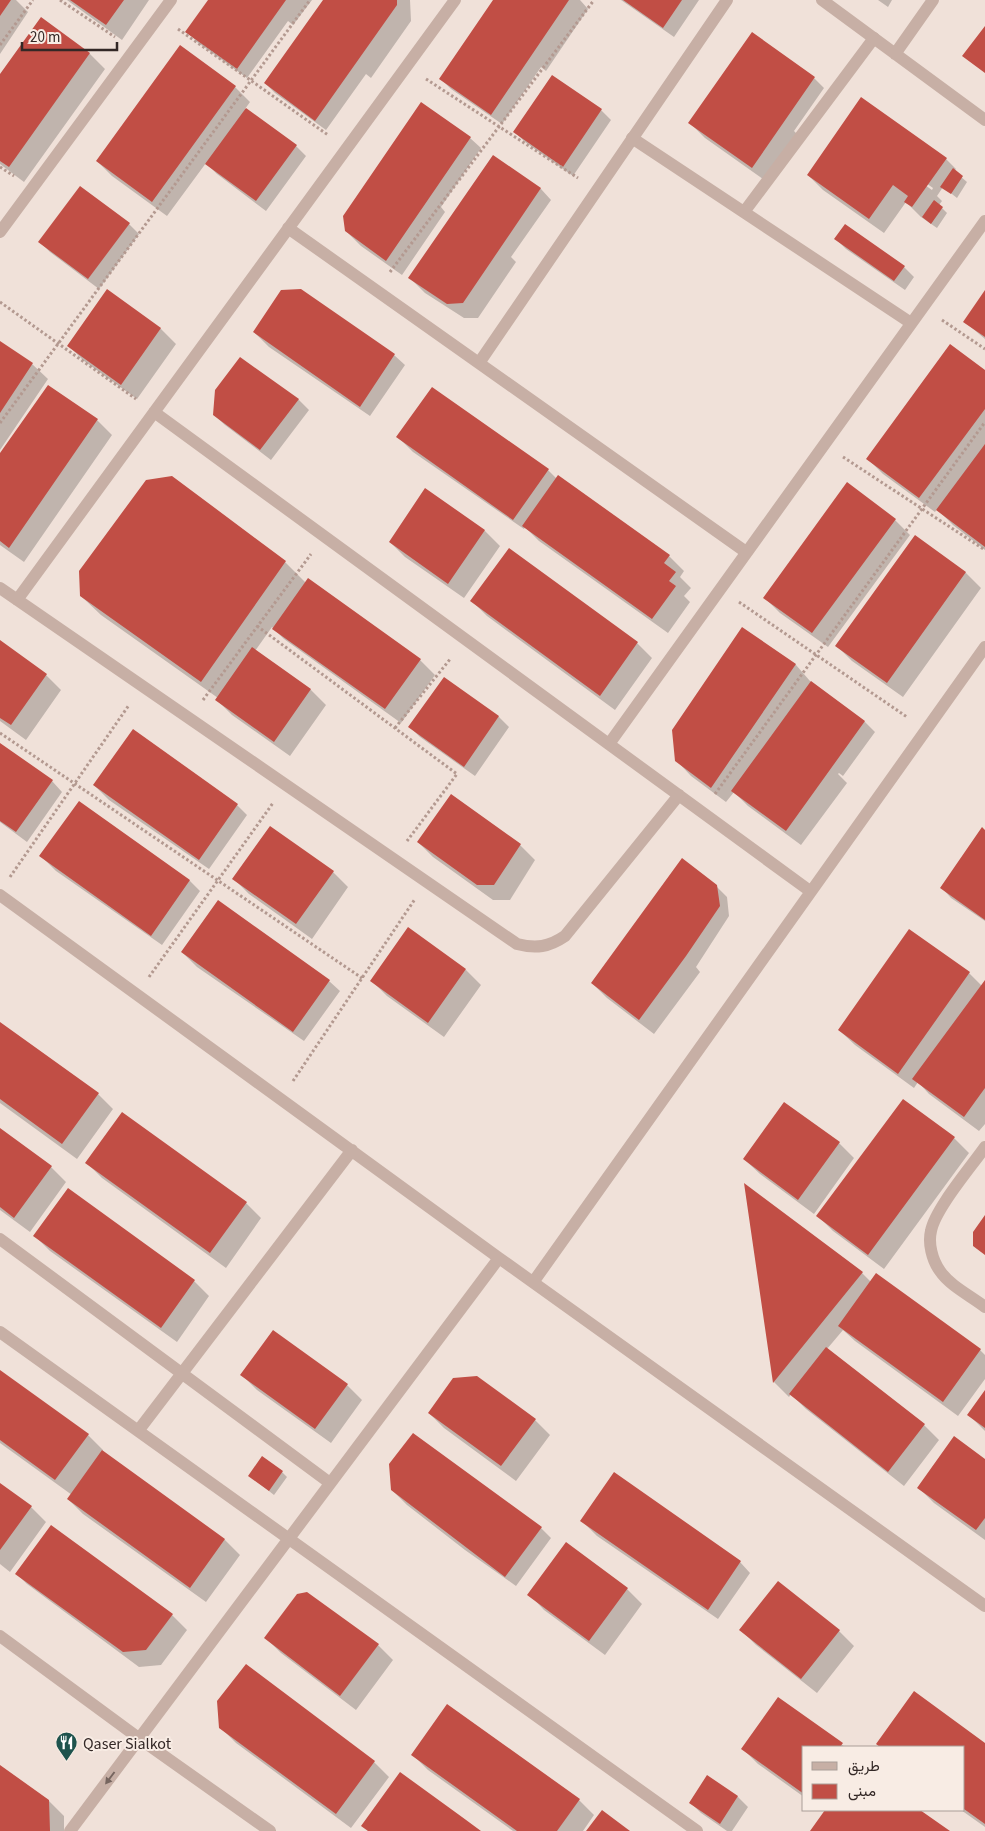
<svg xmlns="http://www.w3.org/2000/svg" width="985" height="1831" font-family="'Source Sans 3',Vazirmatn,sans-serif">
  <rect width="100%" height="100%" fill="#f0e1d9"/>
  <path fill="#0003" fill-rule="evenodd" d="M0,0h16l12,12 -28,42z
    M67,0h82l-27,40z
    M210,0h102l-19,25 -5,-4 -41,57 -50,-36 -10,-11z
    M325,0h85l1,21 -40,57 -5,-4 -40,56 -51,-37 -10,-10z
    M495,0h85l8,9 -42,62 -5,-4 -39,57 -51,-35 -10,-10z
    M621,0h78l-25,37z
    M878,0h14l-4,7z
    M41,19l49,35 15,15 -81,113 -24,-18v-88z
    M552,77l49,33 10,10 -38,56 -48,-34 -10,-10z
    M814,78l10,10 -30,43 5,5 -32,46 -62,-44 -15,-15z
    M235,87l15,15 -5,7 51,37 10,10 -40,55 -49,-37 -11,-11 -39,53 -55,-40 -15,-15z
    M861,99l85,60 10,10 -2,2 13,11 -10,16 -14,-11 -6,9 5,5 -3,4 8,8 -10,15 -16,-11 -15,-15 -22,31 -61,-43 -15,-15zM854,132l79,56 -1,2 -80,-56z
    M470,138l11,10 -40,59 4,5 -43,63 -41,-29 -15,-15z
    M493,156l48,33 10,11 -40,57 5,5 -38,56h-14l-39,-25 -15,-15z
    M129,224l10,10 -40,55 -49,-37 -10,-10z
    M836,239l68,28 10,10 -9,13 -59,-41z
    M108,291l53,38 15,15 -39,55 -53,-38 -15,-15z
    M985,292v47l-20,-17z
    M254,332l140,23 11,10 -35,51 -101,-69z
    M0,343l32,21 16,15 -48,71z
    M241,359l58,41 10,10 -38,50 -46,-35 -11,-10z
    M985,371v179l-32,-25 -16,-16 -2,3 -52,-38 -15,-15z
    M97,420l15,15 -88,127 -24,-17v-89z
    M398,437l150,33 9,9 112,77 15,15 -4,6 11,11 -7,8 6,6 -22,31 -129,-92 -14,-14 -1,2 -111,-77z
    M426,490l59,41 15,15 -36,52 -59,-41 -15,-15z
    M895,520l15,15 -82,112 -48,-34 -15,-15z
    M915,536l51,37 15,15 -78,109 -51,-36 -15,-15z
    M509,549l128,94 15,15 -37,52 -128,-94 -15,-15z
    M285,562l21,21 114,77 15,15 -34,48 -117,-84 -12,-12 -17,24 56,39 15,15 -36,51 -58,-41 -15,-15 1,-2 -117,-83 -20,-19z
    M743,629l53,36 14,16 55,41 10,10 -32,44 -4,-3 -1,1 9,9 -46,62 -53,-39 -14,-14 -8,10 -35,-26 -15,-16z
    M0,642l46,33 15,15 -35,50 -26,-19z
    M444,679l55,38 10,10 -34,49 -55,-39 -10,-10z
    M0,745l52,36 10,11 -35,50 -27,-20z
    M94,785l143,20 10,10 -38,54 -100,-69z
    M452,796l68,49 15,15 -25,40h-17l-60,-43 -15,-15z
    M79,802l111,79 10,10 -38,54 -106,-74 -15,-15z
    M985,831v90l-34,-23 -10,-11z
    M333,872l15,15 -36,52 -63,-45 -15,-15z
    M716,886l11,11 2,19 -33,51 4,5 -46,62 -47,-36 -15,-15z
    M182,952l147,29 11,10 -36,50 -107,-74z
    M466,970l15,15 -37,52 -57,-41 -15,-15z
    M969,973l13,13 3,-4v142l-6,7 -50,-37 -11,-12 -4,6 -59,-43 -16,-15z
    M0,1023l98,71 15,15 -36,50 -77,-56z
    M903,1100l51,38 15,15 -85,116 -51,-38 -15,-15z
    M0,1130l51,37 15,15 -36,50 -30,-22z
    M839,1143l15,15 -40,56 -54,-40 -16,-15z
    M87,1163l159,40 15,15 -35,50 -124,-90z
    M745,1186l117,87 9,9 109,68 5,5v24l-27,37 -103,-75 -12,-11 -16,19 97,76 15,15 -35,46 -98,-77 -15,-15 -2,3 -15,-15z
    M35,1236l159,45 15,15 -32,46 -127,-91z
    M0,1371l88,64 15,15 -1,1 123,89 15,15 -34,47 -123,-88 -15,-15 4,-4 -72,-52z
    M242,1375l105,10 15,15 -31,43 -74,-53z
    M985,1392v39l-16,-16z
    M429,1413l106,7 15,15 -34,46 -72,-53z
    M985,1460v80l-51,-37 -15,-15z
    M282,1472l5,5 -13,18 -24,-19z
    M0,1485l31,22 15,15 -36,50 -10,-8z
    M392,1490l149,38 10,10 -35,48 -51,-36 -58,-45z
    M582,1521l158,41 10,11 -32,46 -121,-83z
    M17,1574l155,41 15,15 -26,35 -22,2 -112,-83z
    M627,1589l15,15 -37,51 -61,-45 -15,-16z
    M741,1630l98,1 15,15 -37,47 -61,-48z
    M266,1638l112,7 15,15 -37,50 -75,-57z
    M778,1699l67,48h-41v50l-46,-33 -15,-15z
    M220,1727l154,35 15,15 -38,51 -115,-85z
    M877,1744h108v83l-24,-17h3v-63h-84z
    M413,1755l166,45 15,15 -11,16h-70l-85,-61z
    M0,1766l49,35 15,15v15h-64z
    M707,1777l31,20 10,10 -16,24h-5l-26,-18 -11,-11z
    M826,1810h92l30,21h-137z"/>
  <path fill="#c14e45" d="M0,0h11l-11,16z
    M70,0h54l-18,25z
    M208,0h78l-49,69 -52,-37z
    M323,0h74v5l-82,116 -51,-38z
    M493,0h76l-78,115 -52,-36z
    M623,0h59l-19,28z
    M41,17l49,36 -81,114 -9,-6v-87z
    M985,26v47l-23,-17z
    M752,32l63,45 -63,91 -64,-45z
    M180,45l56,41 -84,116 -56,-41z
    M552,75l50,34 -39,58 -50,-35z
    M861,97l86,61 -35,49 -8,-5 4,-6 -15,-11 -24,34 -62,-44z
    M421,102l50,35 -85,124 -41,-30 -2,-15z
    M246,108l51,37 -41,56 -51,-37z
    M493,155l48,33 -78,115 -16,1 -39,-26z
    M953,168l10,8 -12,18 -11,-7z
    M80,186l50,37 -42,56 -50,-37z
    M934,200l9,7 -12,17 -9,-7z
    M845,224l60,42 -11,15 -60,-42z
    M107,289l54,39 -40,57 -54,-39z
    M301,289l94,65 -35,53 -107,-75 28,-42z
    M985,290v47l-22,-15z
    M0,341l33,22 -33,50z
    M950,344l35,26v39l-66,89 -53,-39z
    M240,357l59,42 -39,51 -47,-35 2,-25z
    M48,385l50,34 -89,129 -9,-7v-88z
    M432,387l117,82 -36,51 -117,-83z
    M985,444v103l-49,-37z
    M558,475l112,80 -6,8 12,9 -7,9 7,5 -24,33 -130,-93z
    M172,476l114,85 -85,121 -121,-86 -1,-25 67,-91z
    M847,482l49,37 -84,114 -49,-35z
    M425,488l60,42 -37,54 -59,-42z
    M915,535l51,37 -79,111 -52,-37z
    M509,548l129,94 -38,54 -130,-95z
    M308,578l113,81 -36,50 -113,-80z
    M742,627l54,37 -85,124 -36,-27 -3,-31z
    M0,640l47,34 -36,51 -11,-7z
    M252,647l59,42 -37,53 -59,-42z
    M444,677l55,39 -35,51 -56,-40z
    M811,681l54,40 -79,110 -55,-40z
    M133,729l105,75 -39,56 -106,-75z
    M0,743l53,37 -37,52 -16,-11z
    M451,794l70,50 -27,41h-17l-60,-43z
    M79,801l111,79 -39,56 -112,-80z
    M270,826l64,45 -38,53 -64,-45z
    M982,827l3,3v90l-45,-32z
    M682,858l35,27 3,21 -34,50 -47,64 -48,-37z
    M218,900l112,80 -37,52 -112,-80z
    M408,927l58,42 -38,54 -58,-42z
    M909,929l61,43 -72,102 -60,-44z
    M985,980v108l-21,29 -52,-38z
    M0,1022l99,71 -37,51 -62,-45z
    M903,1099l52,38 -87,118 -52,-39z
    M784,1102l56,40 -42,58 -55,-41z
    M122,1112l125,90 -37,51 -125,-90z
    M0,1128l52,38 -38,52 -14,-11z
    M744,1183l119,89 -90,111z
    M68,1188l127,92 -34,48 -128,-92z
    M985,1215v40l-12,-9v-14z
    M876,1273l105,76 -38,53 -105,-76z
    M273,1330l75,54 -33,45 -75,-54z
    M826,1347l99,77 -37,48 -99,-78z
    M0,1370l89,64 -34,46 -55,-40z
    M477,1376l59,43 -35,47 -73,-53 25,-35z
    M985,1390v38l-18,-13z
    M413,1433l129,94 -37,50 -114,-87 -2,-26z
    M954,1436l31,23v59l-9,12 -59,-42z
    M102,1450l123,89 -35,49 -123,-89z
    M262,1456l21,15 -14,20 -21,-15z
    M614,1472l127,89 -33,49 -128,-89z
    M0,1483l32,23 -32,44z
    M51,1525l122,89 -27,36 -23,2 -108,-78z
    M566,1542l62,46 -39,53 -62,-46z
    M778,1581l62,49 -39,49 -62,-49z
    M307,1592l72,52 -39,52 -76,-58 33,-44z
    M246,1664l129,97 -39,53 -117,-86 -2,-27z
    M914,1691l71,52v81l-21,-15v-62h-84l-4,-3z
    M778,1697l65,46 -3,4h-36v47l-63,-45z
    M447,1704l133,95 -23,32h-40l-106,-76z
    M0,1765l49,35 1,31h-50z
    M400,1772l62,45 19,14h-113l-7,-5z
    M707,1775l31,21 -18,28 -31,-21z
    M602,1810l28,21h-44z
    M825,1810h95l30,21h-140z"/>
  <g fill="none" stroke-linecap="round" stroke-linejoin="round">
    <path stroke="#b39990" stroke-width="3" stroke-dasharray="2.5 2.5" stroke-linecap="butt" d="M60,0l55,37
      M178,29l150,106
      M0,45l33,-45
      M426,79l152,99
      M0,167l14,9
      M390,272l204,-272
      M0,302l136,97
      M942,320l43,29
      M0,423l310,-423
      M843,457l142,93
      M739,602l168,115
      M257,626l200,148 -50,67
      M203,700l108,-146
      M395,728l56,-70
      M0,733l362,245
      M715,794l270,-372
      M10,877l119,-172
      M149,977l124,-174
      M293,1081l122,-182"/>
    <path stroke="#c7afa5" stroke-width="12" d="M632,138l279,185
      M744,212l130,-174"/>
    <path stroke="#c7afa5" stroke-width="12" d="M822,0l163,120
      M895,54l38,-54
      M288,228l458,324
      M0,232l171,-232
      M479,363l248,-363
      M154,412l656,479
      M0,588l517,356c19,5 32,3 48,-8l114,-141
      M17,600l438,-600
      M609,744l376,-523
      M0,895l499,363 486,348
      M985,1147c-14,20 -50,62 -54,84 -3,12 1,29 9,40 10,15 31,25 45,36
      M0,1239l330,244
      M534,1281l451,-634
      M0,1332l697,499
      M138,1431l214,-281
      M70,1831l429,-573"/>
    <path stroke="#c7afa5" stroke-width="12" d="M0,1636l140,103 130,92"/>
  </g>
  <defs><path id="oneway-solid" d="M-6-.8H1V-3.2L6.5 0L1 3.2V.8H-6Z" transform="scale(1.25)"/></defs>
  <use fill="#76655f" href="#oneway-solid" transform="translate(110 1778) rotate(127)"/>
  <defs>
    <symbol id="restaurant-pin" viewBox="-11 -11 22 30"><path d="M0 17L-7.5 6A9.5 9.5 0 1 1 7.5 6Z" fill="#1e534d" stroke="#f8ece4"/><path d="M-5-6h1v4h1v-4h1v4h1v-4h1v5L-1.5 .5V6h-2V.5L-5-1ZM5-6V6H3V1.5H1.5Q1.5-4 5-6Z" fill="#fff"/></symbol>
  </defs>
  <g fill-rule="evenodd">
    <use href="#restaurant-pin" x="54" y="1730" width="25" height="34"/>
  </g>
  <g text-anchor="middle" stroke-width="4" stroke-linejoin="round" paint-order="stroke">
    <g font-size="16" fill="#332826" stroke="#f8ece4" text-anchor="start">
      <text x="83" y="1749">Qaser Sialkot</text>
    </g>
  </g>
  <rect x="802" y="1746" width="162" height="65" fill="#f8ece4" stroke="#a99e98"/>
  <rect x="812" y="1762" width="25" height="8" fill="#c7afa5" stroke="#a99e98"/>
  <text x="848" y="1771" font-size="15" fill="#332826">طريق</text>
  <rect x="812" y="1784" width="25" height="15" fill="#c14e45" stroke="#a99e98"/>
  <text x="848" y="1796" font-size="15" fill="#332826">مبنى</text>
  <path d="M22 42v8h95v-8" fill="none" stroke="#332826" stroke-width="2.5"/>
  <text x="30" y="42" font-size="15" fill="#332826" stroke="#f8ece4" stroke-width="4" paint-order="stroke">20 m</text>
</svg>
